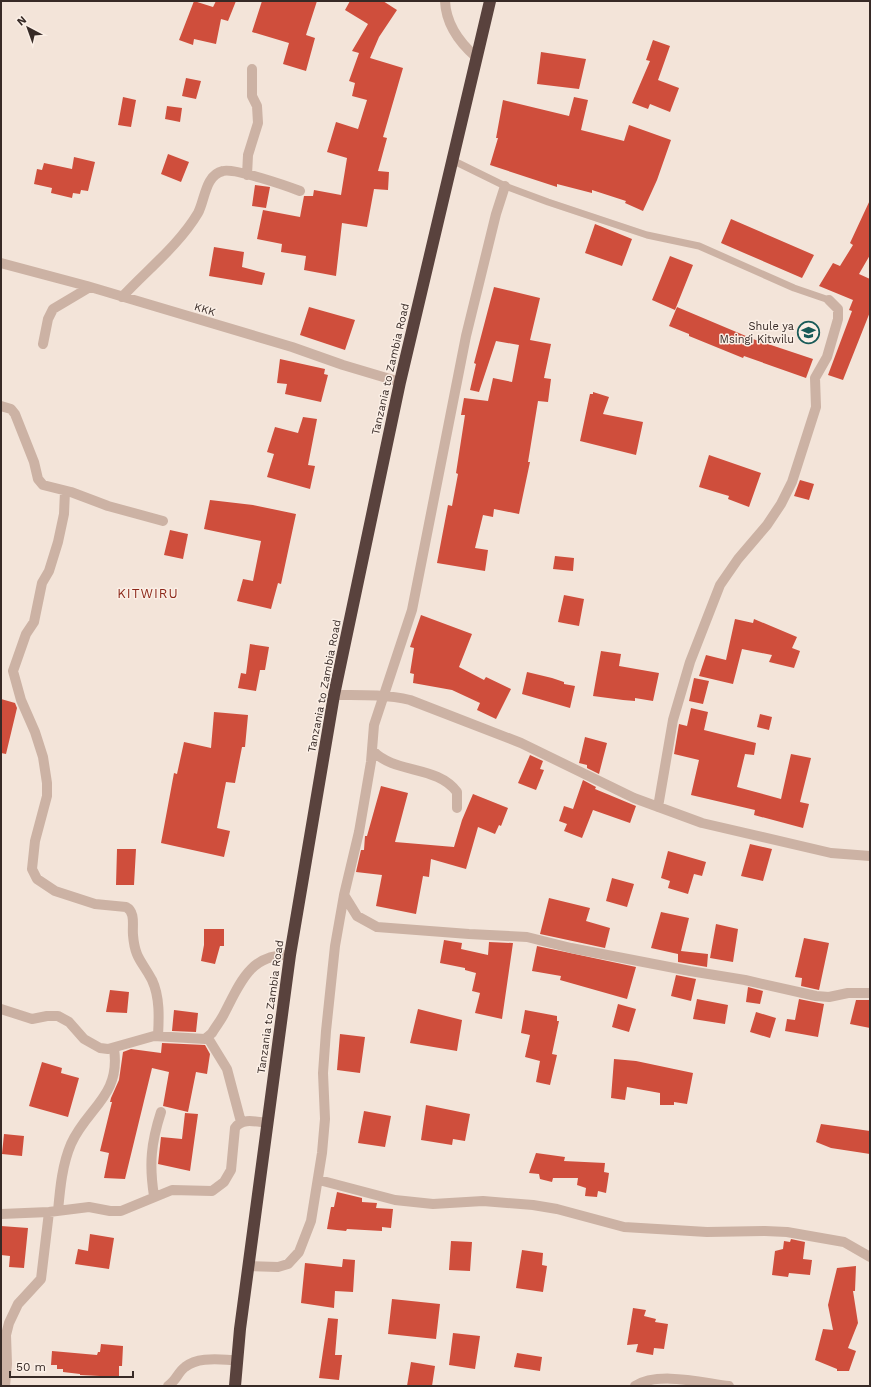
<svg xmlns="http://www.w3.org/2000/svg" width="871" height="1387" font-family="'Work Sans',sans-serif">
  <rect width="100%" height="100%" fill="#f3e4d9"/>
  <path fill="#cf4e3c" d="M194,1l19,6 3,-6h20l-8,20 -7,-2 -5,25 -22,-5 -1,6 -14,-5z
    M262,1h55l-11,34 9,3 -9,33 -23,-7 6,-21 -37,-11z
    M350,1h33l14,9 -18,27 -9,21 33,10 -20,69 4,1 -9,33 11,1 -1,18 -14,-1 -7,38 -25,-4 -6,53 -32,-6 2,-14 -25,-4 1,-8 -25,-5 6,-29 37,7 4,-21h9l1,-6 27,5 6,-37 -20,-6 9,-30 22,7 9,-29 -15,-4 3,-13 -6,-2 10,-28 -7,-2 16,-27 -23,-14z
    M653,40l17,6 -12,34 21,8 -9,24 -20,-8 -2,5 -16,-6 18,-42 -4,-1z
    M541,52l45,7 -7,30 -42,-5z
    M186,78l15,3 -5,18 -14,-3z
    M123,97l13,3 -5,27 -13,-2z
    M574,97l14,3 -7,30 43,11 5,-16 42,15 -14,40 -14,31 -18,-8 1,-2 -34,-11v3l-35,-9v3l-67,-22 8,-27h-2l7,-38 66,16z
    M167,106l15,2 -2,14 -15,-3z
    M168,154l21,8 -8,20 -20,-8z
    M74,157l21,5 -7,29 -7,-1 -1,4 -7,-1 -1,5 -21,-5 1,-5 -18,-4 3,-15 5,1 2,-7 28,6z
    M255,185l15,2 -4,21 -14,-2z
    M870,200v55l-11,19 11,5v33l-27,68 -15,-5 24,-64 -3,-1 4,-10 -34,-14 14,-23 7,3 13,-21 -3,-2z
    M731,219l83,36 -12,23 -81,-35z
    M595,224l37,15 -10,27 -37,-13z
    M214,247l30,5 -2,15 23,6 -3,12 -53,-9z
    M670,256l23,9 -18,45 -23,-10z
    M494,287l46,11 -10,42 21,4 -7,34 7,1 -3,23 -10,-1 -10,61h2l-11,52 -25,-5 -1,8 -10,-2 -8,33 13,2 -3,21 -48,-8 11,-58 4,1 6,-32 -2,-1 9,-58h-4l3,-17 24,3 5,-23 19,4 7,-37 -23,-4 -17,51 -9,-2 6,-26 -2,-1z
    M309,307l46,13 -10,30 -45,-15z
    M677,307l76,32 60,20 -7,19 -62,-22 -1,2 -54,-22v-2l-20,-8z
    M280,359l45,10 -1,5 4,1 -7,27 -36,-8 2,-10 -10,-1z
    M593,392l16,5 -6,17 40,8 -7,33 -56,-14 10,-47h3z
    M303,417l14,2 -9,46 7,1 -5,23 -43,-12 7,-23 -7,-2 8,-25 23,6z
    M709,455l52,18 -12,34 -21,-8 1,-3 -30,-9z
    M800,480l14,4 -5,16 -15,-4z
    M210,500l43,5 43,9 -15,70 -3,-1 -7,26 -34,-8 6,-22 10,2 8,-40 -57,-12z
    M170,530l18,4 -5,25 -19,-4z
    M555,556l19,2 -1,13 -20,-2z
    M564,595l20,4 -5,27 -21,-4z
    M421,615l51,19 -13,33 25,13 2,-3 25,12 -15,30 -19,-9 3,-7 -28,-13 -39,-7 1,-9 -4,-1 4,-25 -4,-1z
    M735,619l18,4 1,-4 43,18 -5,11 8,3 -6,17 -25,-6 3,-7 -30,-6 -9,35 -34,-8 7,-21 20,5z
    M250,644l19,3 -4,23h-5l-4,21 -18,-3 3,-15 5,1z
    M601,651l20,3 -2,12 40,7 -6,28 -18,-3v3l-12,-1 -30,-4z
    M527,672l25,6 12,4v2l11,2 -5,22 -48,-14z
    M694,678l15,3 -6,23 -14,-3z
    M1,699l14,4 2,5 -11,46 -5,-1z
    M691,708l17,4 -4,18 52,13 -2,12 -9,-1 -8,33 44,12 10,-45 20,4 -11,44 9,2 -6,24 -49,-13 1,-5 -64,-15 8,-35 -25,-6 5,-30 8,2z
    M214,712l34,3 -3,32h-3l-7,36 -9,-1 -9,46 13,3 -6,26 -63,-14 13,-70 3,1 7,-32 27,6z
    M760,714l12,3 -3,13 -12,-3z
    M585,737l22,6 -8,31 -12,-6v-3l-8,-2z
    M530,755l13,6 -3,8 4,1 -8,20 -18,-7z
    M583,780l13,7 -1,2 41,17 -6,17 -37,-13 -11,28 -18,-7 3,-7 -8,-3 5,-15 9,3z
    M381,786l27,7 -13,49 59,5 8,-27 11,-26 35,14 -7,18 -2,-1 -4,9 -17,-7 -12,42 -35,-10 -2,18 -6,-1 -7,38 -40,-8 6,-31 -26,-3 5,-22h3l1,-14h2z
    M750,844l22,5 -9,32 -22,-5z
    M117,849h19l-2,36h-18z
    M668,851l38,11 -4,14 -8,-2 -6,20 -20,-6 2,-7 -9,-3z
    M612,878l22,6 -7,23 -21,-6z
    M549,898l41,10 -4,13 24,7 -5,20 -65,-14z
    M661,912l28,6 -8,33 27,3 -1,13 -29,-5v-8l-27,-6z
    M716,924l22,5 -5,33 -23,-4z
    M204,929h20v17h-4l-5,18 -14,-3 3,-16z
    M804,938l25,5 -10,47 -18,-4 1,-8 -7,-1z
    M444,940l18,3 -1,6 27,6 1,-13 24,1 -11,76 -27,-6 5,-20 -8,-2 4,-18 -11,-3v-2l-25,-5z
    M537,946l99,21 -9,32 -67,-19 1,-4 -29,-5z
    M676,975l20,4 -5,22 -20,-5z
    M748,987l15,4 -3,13 -14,-2z
    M110,990l19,2 -2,21 -21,-1z
    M697,999l31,6 -3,19 -32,-5z
    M799,999l25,5 -6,33 -33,-6 2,-12 8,1z
    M856,1000h14v28l-20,-4z
    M618,1004l18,5 -7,23 -17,-5z
    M418,1009l44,11 -5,31 -47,-8z
    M174,1010l24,3 -2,19 -24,-1z
    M525,1010l32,6v5h2l-7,33 5,1 -7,30 -14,-3 4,-21 -15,-4 5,-22 -9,-2z
    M756,1012l20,6 -6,20 -20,-6z
    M340,1034l25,3 -5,36 -23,-3z
    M162,1043l43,2 5,9 -3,20 -11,-2 -8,40 -25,-6 6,-34 -17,-4 -27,111 -21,-1 5,-25 -9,-2 12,-49h-2l1,-4 8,-18 4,-28 8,-3 30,4z
    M614,1059l22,2 57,12 -6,31 -13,-2v3h-14v-12l-33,-6 -2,13 -14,-2z
    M42,1062l20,6 -1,5 18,5 -11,39 -39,-11z
    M426,1105l44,9 -5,27 -12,-2 -1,6 -31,-5z
    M364,1111l27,5 -6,31 -27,-4z
    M185,1113l13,1 -8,57 -32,-7 3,-27 21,2z
    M821,1124l49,7v23l-39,-6 -15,-6z
    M4,1134l20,2 -2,20 -20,-2z
    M536,1153l29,4 -1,4 41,2 -1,9 5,1 -3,20 -8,-2 -1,6 -12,-1 1,-8 -9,-3 1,-7h-25l-1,4 -12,-3 -1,-5 -10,-1z
    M337,1192l25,6v4l15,1 -1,5 17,1 -2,19 -9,-1v4l-35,-2 -1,2 -19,-2 4,-22h3z
    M1,1226l27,2 -4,40 -15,-1 1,-11 -9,-1z
    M90,1234l24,4 -5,31 -34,-5 3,-15 10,2z
    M791,1239l14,3 -2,17 9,1 -2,15 -21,-2 -1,4 -16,-2 3,-24 8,-2 1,-8 6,1z
    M451,1241l21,1 -2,29 -21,-1z
    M522,1250l21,3 -1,12 5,1 -4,26 -27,-4z
    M343,1259l12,1 -2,32 -18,-1 -1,17 -33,-5 4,-40 37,4z
    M856,1266l-1,25h-2l5,32 -10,25 8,3 -7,20h-12v-2l-22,-9 8,-31 10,1 -5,-25 9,-37z
    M392,1299l48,5 -4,35 -48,-5z
    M633,1308l13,2 -2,6 12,3 -1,3 13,2 -4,25 -10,-1 -1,7 -17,-3 2,-8 -11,1z
    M328,1318l10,1 -3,36h7l-3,25 -20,-2z
    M453,1333l27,3 -5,33 -26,-4z
    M101,1344l22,2 -1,20h-3v11l-39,-2v-1l-17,-2v-3h-6v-4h-6l1,-14 45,4 1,-3h2z
    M517,1353l25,4 -2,14 -26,-4z
    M411,1362l24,4 -3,20h-25z"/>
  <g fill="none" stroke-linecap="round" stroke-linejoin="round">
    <path stroke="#ccb2a4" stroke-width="7" d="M452,160l53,26 43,16 99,33 52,11 95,42 35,12"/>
    <path stroke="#ccb2a4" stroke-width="10" d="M445,1c1,23 15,42 31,56
      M247,175l1,-20 10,-32 -1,-17 -5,-10v-27
      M1,263l86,23 205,61 51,18 57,17
      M122,297c25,-27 57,-52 76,-84 7,-13 7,-38 25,-42 12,-3 64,15 77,20
      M43,344l5,-25 5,-10 37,-22
      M1,406l10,3 4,5 19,48 4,17 5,6 28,7 37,14 55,15
      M65,491l-1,23 -6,28 -9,29 -7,12 -8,39 -8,12 -13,37 8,29 14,32 8,25 4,26v13l-12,45 -3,28 5,10 18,12 40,13 31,3c10,5 6,19 7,28 2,24 9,26 19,45 8,17 7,38 6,56
      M334,695c25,0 52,-1 76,5l111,43 113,55 68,25 129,30 39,3
      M373,751c22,23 64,14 84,41v16
      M658,807l15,-87 17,-58 30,-77 18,-26 29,-34 14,-21 11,-22 24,-75 -1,-29 12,-21 11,-38v-10l-9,-9
      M344,895l13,21 20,11 92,7 58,3 44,11 119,23 55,9 71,16 13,1 19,-4h22
      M1,1009l31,10 15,-3h11l11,6 15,17 16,9 8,1 46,-13 51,3 7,-6c4,-7 10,-14 13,-21 15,-29 26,-59 65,-57
      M208,1038l19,31 14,53
      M319,1180l76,20 38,4 50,-3 50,4 24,4 67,18 83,5 58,-1 22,1 57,10 26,15
      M154,1196c-5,-32 -3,-53 7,-84
      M58,1211c2,-22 4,-46 13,-67 16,-36 50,-48 43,-95
      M1,1214l48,-2 40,-5 21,4h11l51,-21 40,1 12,-9 7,-12 4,-42c7,-11 22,-6 33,-5
      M248,1266l30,1 10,-3 11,-12 12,-31 11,-68 3,-34 -2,-46 3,-42 9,-85 9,-51 15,-63 12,-70 3,-37 38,-115 54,-274 30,-122 9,-28
      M5,1386l2,-22 -1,-29 3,-12 9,-19 23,-25 8,-67
      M168,1386c8,-5 10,-14 17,-19 14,-11 36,-7 52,-7
      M635,1386c23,-15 68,-3 94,0"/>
    <path stroke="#59423d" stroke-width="12" d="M235,1386l5,-57 50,-374 44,-260 66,-313 90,-381"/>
  </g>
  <defs>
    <symbol id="school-ring" viewBox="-11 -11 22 22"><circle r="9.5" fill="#fbefe6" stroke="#195b58" stroke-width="1.5"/><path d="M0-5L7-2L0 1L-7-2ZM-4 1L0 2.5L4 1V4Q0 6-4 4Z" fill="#195b58"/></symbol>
  </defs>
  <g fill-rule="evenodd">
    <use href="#school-ring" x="796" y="320" width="25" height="25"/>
  </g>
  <g text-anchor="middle" stroke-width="3" stroke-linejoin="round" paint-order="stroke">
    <g font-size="11" fill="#372a26" stroke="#fbefe6">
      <text transform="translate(205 309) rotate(17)" y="4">KKK</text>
      <text transform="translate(390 369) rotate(-77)" y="4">Tanzania to Zambia Road</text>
      <text transform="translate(324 686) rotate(-79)" y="4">Tanzania to Zambia Road</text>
      <text transform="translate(270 1007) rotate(-82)" y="4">Tanzania to Zambia Road</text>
    </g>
    <g font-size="11" fill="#372a26" stroke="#fbefe6" text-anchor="end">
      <text x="794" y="330">Shule ya<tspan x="794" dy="13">Msingi Kitwilu</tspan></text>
    </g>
    <g font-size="13" letter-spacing="1" fill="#8c281a" stroke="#fbefe6">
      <text x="148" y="598">KITWIRU</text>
    </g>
  </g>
  <rect width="871" height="1387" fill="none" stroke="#372a26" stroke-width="4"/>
  <g transform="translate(28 28) rotate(319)" stroke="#fbefe6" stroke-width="3" paint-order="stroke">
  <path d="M0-3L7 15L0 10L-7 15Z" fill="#372a26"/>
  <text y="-6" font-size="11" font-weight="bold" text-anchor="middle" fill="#372a26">N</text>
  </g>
  <path d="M10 1371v6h123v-6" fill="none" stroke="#372a26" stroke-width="2"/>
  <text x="16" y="1371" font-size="12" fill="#372a26" stroke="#fbefe6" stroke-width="3" paint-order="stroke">50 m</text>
</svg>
